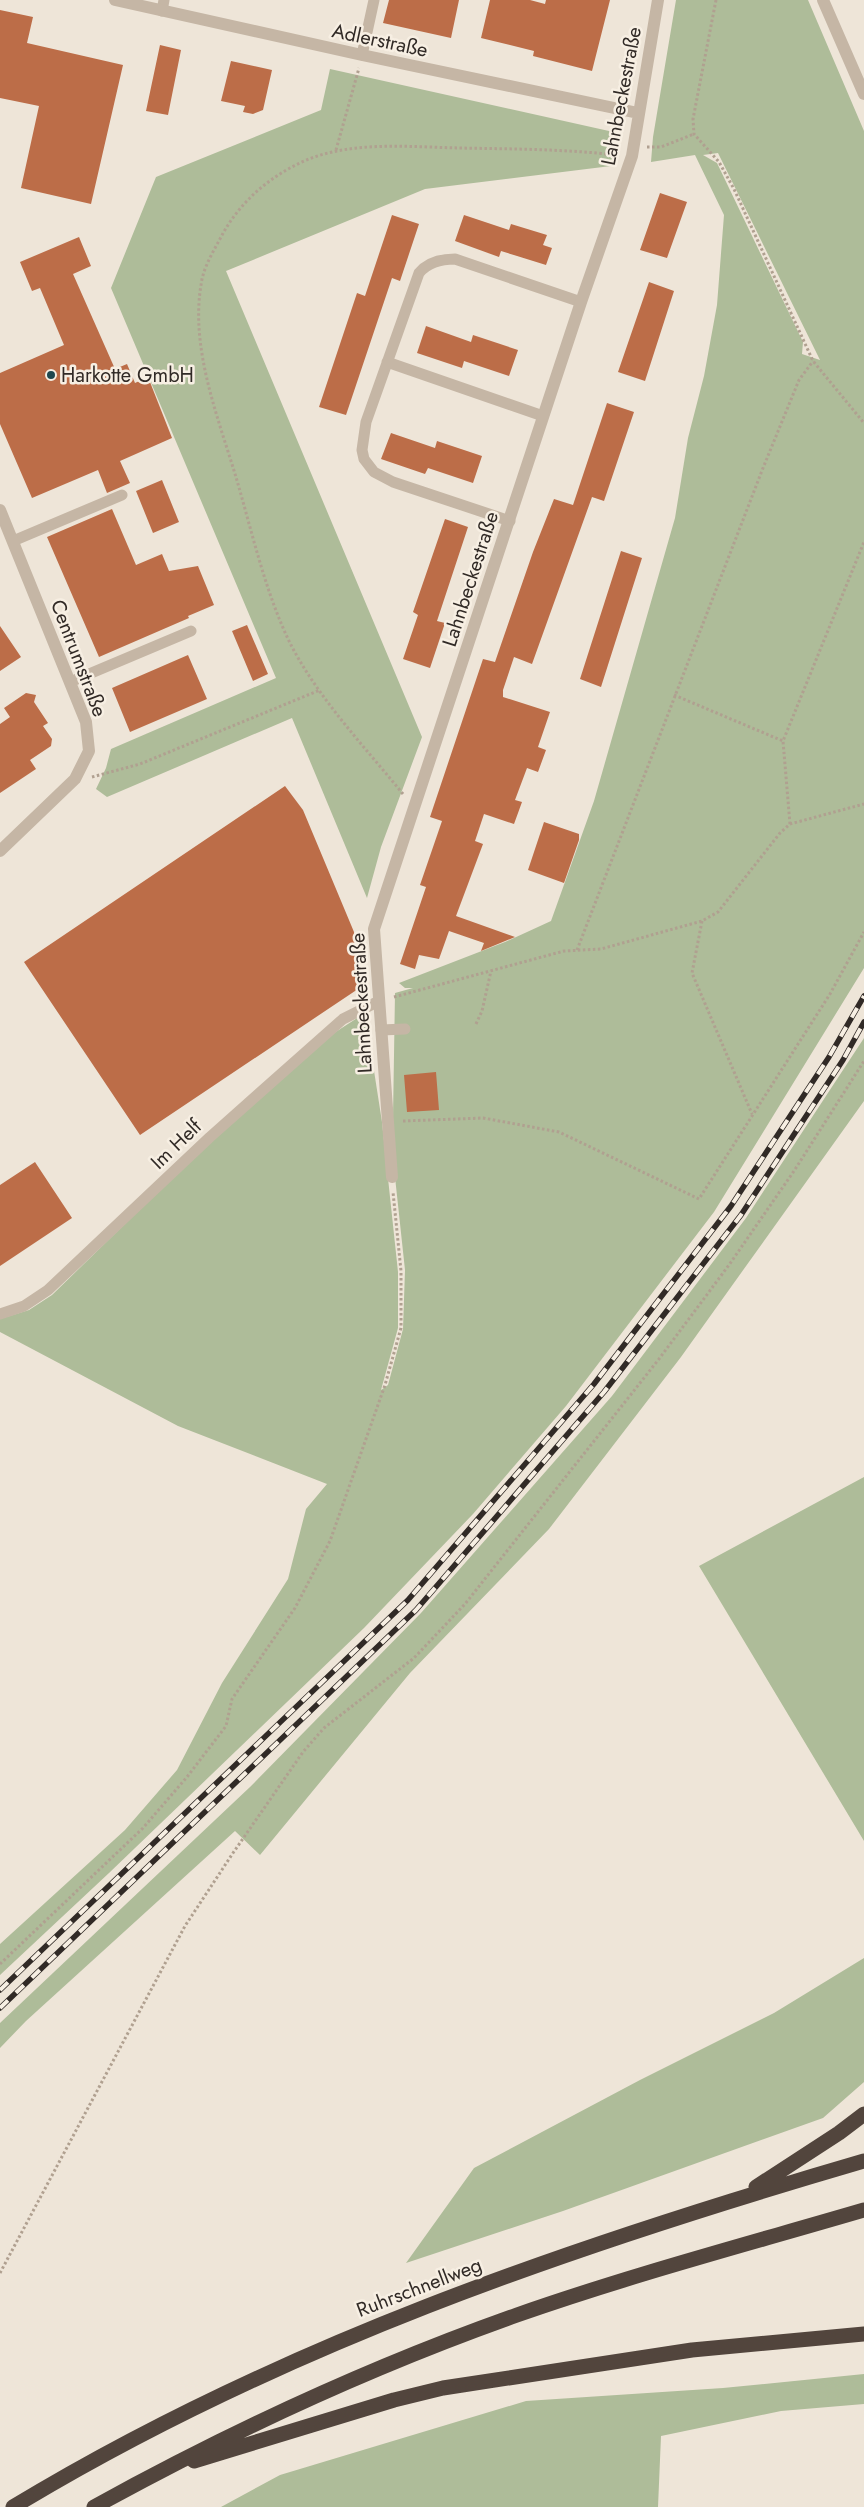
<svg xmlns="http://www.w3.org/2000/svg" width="864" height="2507" font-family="Jost,sans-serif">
  <rect width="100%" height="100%" fill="#eee5d8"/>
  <path fill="#aebc99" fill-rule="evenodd" d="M676,0h132l56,131v837l-150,244 -148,194 -93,108 -109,114 -255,245 -109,102v-31l125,-114 52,-60 45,-87 66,-104 18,-70 21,-25 -149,-58 -178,-94v-13l29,-9 23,-15 157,-153 108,-98 48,-31 17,109 16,150v56l-17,62 7,-5 15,-56 2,-59 -10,-93 -2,-59 2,-125 18,-5h-8l-6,-5 106,-41 46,-21 43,-120 81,-283 13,-80 16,-62 13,-71 7,-90 -29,-60 -44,7 2,-25zM718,153l102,207 -18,-6 1,-12 -86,-179 -14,-8z
    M330,69l279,62 4,3 3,8 -5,24 -186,23 -199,82 196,466 -41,110 -14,51 -75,-180 -185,79 -11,-8 10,-21 5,-19 165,-71 -165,-390 45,-111 165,-67z
    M864,1038v63l-183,256 -132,172 -139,144 -150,182 -25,-24 -209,190 -26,27v-25l250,-236 171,-174 191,-217 134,-178z
    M864,1477v364l-165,-275z
    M864,1958v124l-41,36 -260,93 -157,52 68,-95 166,-88 134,-67z
    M864,2374v30l-83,7 -120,25 -3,71h-437l59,-32 246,-74 197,-13z"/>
  <path fill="#bc6d48" d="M389,0h70l-8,38 -68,-15z
    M490,0h40l15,4 1,-4h64l-18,71 -59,-15 1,-5 -53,-13z
    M0,10l33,7 -6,26 96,22 -32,139 -70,-16 18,-82 -39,-8z
    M160,45l21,5 -13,65 -22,-4z
    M231,61l41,9 -9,40 -10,4 -10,-2 2,-6 -24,-5z
    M660,193l27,9 -20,56 -27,-8z
    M392,215l27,9 -19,57 -8,-3 -46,137 -27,-8 38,-114 8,3z
    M464,215l45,15 2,-6 36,11 -4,10 9,3 -6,17 -45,-14 -2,6 -44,-16z
    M79,237l12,29 -18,8 42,95 12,-5 8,19 13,-6 24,61 -52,23 10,22 -23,10 -9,-23 -66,28 -32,-74v-51l64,-28 -24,-57 -8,3 -12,-29z
    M649,282l25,9 -29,90 -27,-9z
    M426,326l45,16 2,-7 45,15 -9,26 -45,-15 -2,7 -45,-15z
    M607,403l27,9 -30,89 -12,-4 -60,167 -18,-7 -11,33v7l47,15 -12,35 8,3 -8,22 -11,-4 -12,32 7,2 -8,22 -30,-10 -9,27 8,3 -27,72 59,21 -34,14 3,-8 -35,-12 -10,28 -20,-4 -4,14 -15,-5 26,-77 -6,-2 22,-64 -12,-4 53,-158 12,3 38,-110 21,-53 19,6z
    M391,433l44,15 2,-7 45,15 -9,27 -45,-15 -3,6 -44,-15z
    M162,480l17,42 -26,11 -17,-42z
    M112,509l24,56 26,-11 7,17 29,-5 16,39 -26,11 1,2 -90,39 -52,-120z
    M445,519l23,8 -31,94 8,2 -15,45 -27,-9 15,-44 -5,-3z
    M621,551l21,7 -41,129 -21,-8z
    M247,625l21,49 -15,7 -21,-50z
    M0,626l21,31 -21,14z
    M188,655l19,44 -77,33 -18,-44z
    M26,693l10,2 -2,7 14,21 -5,3 9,13 -1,7 -21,14 6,9 -36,24v-69l10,-7 -6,-9z
    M285,786l18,24 51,122 4,57 -218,146 -116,-173z
    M544,822l35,12v6l-15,43 -36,-13z
    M436,1072l3,38 -32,2 -3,-37z
    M35,1162l37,56 -72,48v-81z"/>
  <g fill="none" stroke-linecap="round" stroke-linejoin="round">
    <path stroke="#b0a090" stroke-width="3" stroke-dasharray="2.5 2.5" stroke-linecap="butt" d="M716,0l-23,119 1,15 25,28 15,27 79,172 51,62
      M647,147h14l33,-13
      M336,150l23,-82
      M674,695l109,46
      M92,777l48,-13 180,-74
      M403,794c-39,-48 -85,-96 -113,-151 -24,-49 -37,-107 -52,-159 -18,-62 -48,-133 -37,-199 2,-17 12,-33 20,-48 19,-36 51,-63 88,-78 46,-18 102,-12 151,-11 52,1 104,1 156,7
      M790,824l-7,-83 81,-199
      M702,921l-10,52 60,141
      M577,950l186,-482 36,-88 14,-19
      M394,997l170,-46 37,-2 101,-28 16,-9 62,-79 10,-9 74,-20
      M476,1024l6,-13 9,-40
      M403,1121l80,-3 76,14 140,67 131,-205 34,-62
      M0,1964l143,-136 44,-51 39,-51 6,-27 63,-91 35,-67 55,-156 16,-57v-57l-8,-79
      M0,2273l185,-347 48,-73 70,-101 21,-24 90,-70 51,-54 194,-245 70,-94 65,-94 70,-110"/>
    <path stroke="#c5b6a5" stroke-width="11" d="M162,11l2,-11
      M362,55l12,-55
      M387,362l156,54
      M510,521l-117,-39 -19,-10 -10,-13 -2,-9 4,-28 53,-149c9,-11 22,-14 36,-14l126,43
      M13,541l109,-46
      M70,682l121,-51
      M381,1030l24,-1
      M0,1314l24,-8 24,-16 162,-153 133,-118 36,-18"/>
    <path stroke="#c5b6a5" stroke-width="12" d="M115,0l247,55 276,58
      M823,0l41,94
      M0,510l86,212 3,29 -14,28 -75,72
      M392,1177l-18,-248 207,-627 51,-146 26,-156"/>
    <path stroke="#52453d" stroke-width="15" d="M756,2187l83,-54 25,-19
      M194,2461l200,-61 49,-12 249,-38 172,-16
      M13,2507c264,-160 556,-260 851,-346
      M94,2507c136,-75 276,-140 423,-192 114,-40 231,-71 347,-105"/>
    <defs>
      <path id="rail" d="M0,1990l408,-390 186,-216 137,-178 98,-149 35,-61
        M0,2008l416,-398 188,-218 137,-177 102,-155 21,-38"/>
    </defs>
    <use href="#rail" stroke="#312a26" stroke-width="5.5"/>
    <use href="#rail" stroke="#f7efe3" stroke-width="4" stroke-dasharray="11" stroke-linecap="butt"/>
  </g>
  <circle fill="#1f484f" stroke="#f7efe3" stroke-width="2" cx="51" cy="375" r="5"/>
  <g text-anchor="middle" stroke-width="5" stroke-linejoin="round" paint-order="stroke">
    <g font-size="20" fill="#312a26" stroke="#f7efe3">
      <text transform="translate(380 40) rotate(12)" y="7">Adlerstraße</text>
      <text transform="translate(621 96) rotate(-79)" y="7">Lahnbeckestraße</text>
      <text transform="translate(470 579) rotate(-72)" y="7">Lahnbeckestraße</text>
      <text transform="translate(79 658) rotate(69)" y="7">Centrumstraße</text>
      <text transform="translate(361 1003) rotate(-93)" y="7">Lahnbeckestraße</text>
      <text transform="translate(176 1144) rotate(-44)" y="7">Im Helf</text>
      <text transform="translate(419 2287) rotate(-21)" y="7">Ruhrschnellweg</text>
    </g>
    <g font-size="20" fill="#312a26" stroke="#f7efe3" text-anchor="start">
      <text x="61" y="382">Harkotte GmbH</text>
    </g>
  </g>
</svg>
